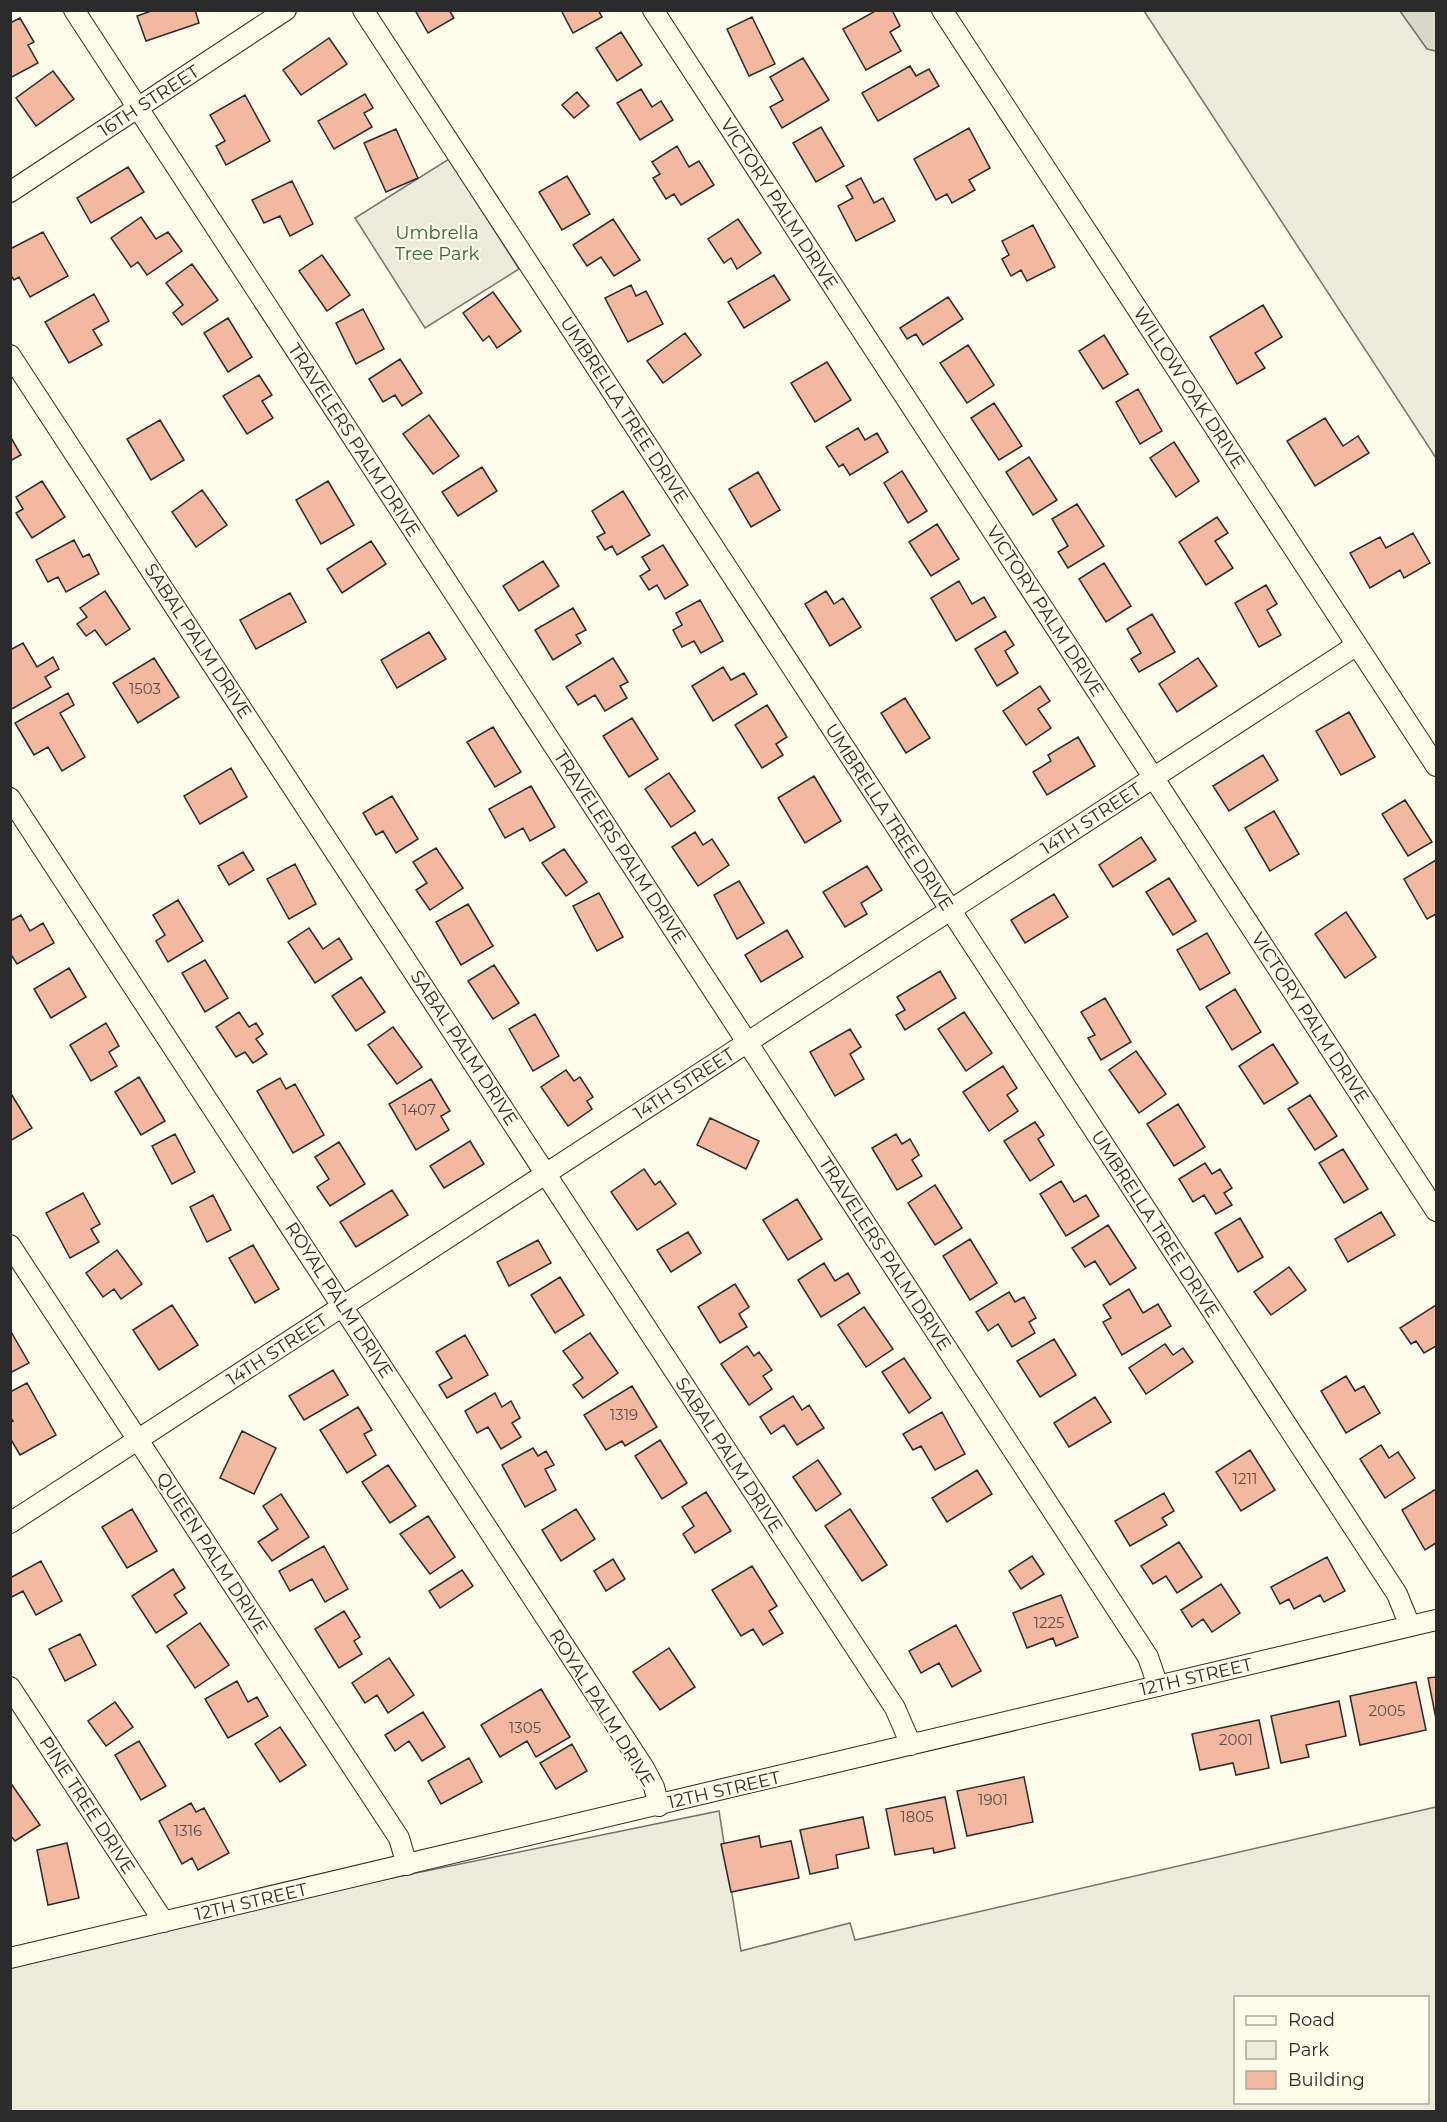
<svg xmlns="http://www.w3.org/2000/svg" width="1447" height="2122" font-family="Montserrat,sans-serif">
  <rect width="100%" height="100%" fill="#fdfbea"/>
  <path fill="#ecebdb" stroke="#74746e" stroke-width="1.5" fill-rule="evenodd" d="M1144,11h256l27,37 9,3v407z
    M449,159l70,110 -94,59 -70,-110z
    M1436,1807v304h-1425l-1,-154 21,-5 688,-141 22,140 109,-28 5,17zM1236,1998h192v104h-192z"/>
  <path fill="#d8d7c9" stroke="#74746e" stroke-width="1.5" d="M1400,11h36v40l-9,-2z"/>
  <path fill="#f2b8a0" stroke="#2b2b2b" stroke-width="1.5" d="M154,10h41l4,13 -53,18 -9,-25z
    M415,10h34l5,8 -26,15z
    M561,10h37l4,7 -29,16z
    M877,10h15l8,16 -10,6 11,19 -35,19 -23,-41z
    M752,17l23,47 -26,12 -22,-47z
    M20,18l14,24 -6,3 10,18 -28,15v-55z
    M621,32l21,33 -25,16 -21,-33z
    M329,38l18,26 -46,31 -18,-25z
    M803,58l26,42 -47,28 -12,-21 13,-7 -13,-23z
    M910,66l6,10 13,-7 10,17 -61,35 -16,-28z
    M53,71l21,28 -38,27 -20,-28z
    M641,89l11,18 9,-6 12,19 -33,20 -23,-37z
    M577,92l12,14 -15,12 -12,-13z
    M365,94l8,14 -9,5 8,14 -38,22 -16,-28z
    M245,95l25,46 -44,24 -10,-19 9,-5 -15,-26z
    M821,127l23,39 -28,16 -23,-39z
    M969,128l21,40 -21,12 6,10 -23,13 -5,-9 -11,6 -22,-41z
    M396,129l22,49 -32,14 -22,-49z
    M677,146l12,21 10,-6 15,24 -33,20 -7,-11 -8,5 -13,-21 7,-4 -8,-12z
    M128,167l16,25 -53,31 -14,-25z
    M567,176l23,38 -28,16 -23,-38z
    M861,178l13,25 9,-5 12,23 -39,20 -18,-35 15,-8 -7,-12z
    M292,181l21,43 -23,12 -10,-20 -16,7 -12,-23z
    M141,217l15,22 12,-7 14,19 -35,24 -9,-13 -7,5 -20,-29z
    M613,219l27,41 -26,16 -13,-19 -14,9 -14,-21z
    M738,219l23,34 -24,16 -6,-11 -7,5 -16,-24z
    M1033,225l22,42 -28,14 -6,-11 -10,6 -9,-17 7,-4 -7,-14z
    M43,232l25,44 -38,21 -11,-20 -5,3 -4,-6v-25z
    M322,255l28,40 -23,16 -28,-40z
    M192,264l26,36 -36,25 -9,-12 10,-8 -17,-22z
    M774,275l16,25 -46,28 -16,-26z
    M631,285l5,11 10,-5 17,33 -35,18 -23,-44z
    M493,292l28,39 -24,17 -8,-12 -6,5 -20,-28z
    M94,294l15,27 -16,9 9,15 -33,18 -24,-41z
    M948,297l15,22 -40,26 -7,-11 -9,5 -7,-11z
    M1263,305l19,32 -27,16 10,15 -28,16 -27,-47z
    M363,309l21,40 -28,15 -20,-41z
    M228,318l24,39 -24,15 -24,-39z
    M685,333l16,22 -38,28 -16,-22z
    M1104,335l24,39 -25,15 -24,-38z
    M968,345l26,40 -27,18 -27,-40z
    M400,359l22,34 -20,13 -7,-11 -12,7 -14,-23z
    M827,362l24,38 -36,22 -24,-39z
    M259,375l13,20 -10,6 11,17 -26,16 -24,-38z
    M1138,389l24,42 -22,13 -24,-42z
    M994,403l28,43 -23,14 -28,-42z
    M429,415l30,41 -26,18 -30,-40z
    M1325,418l18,28 15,-10 11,17 -54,33 -28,-45z
    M160,420l24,40 -33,20 -24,-41z
    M858,428l7,12 12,-7 11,19 -38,23 -7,-11 -4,3 -13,-20z
    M10,436l11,19 -11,6z
    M1174,442l25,39 -23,16 -26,-39z
    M1029,457l28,43 -24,15 -27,-43z
    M482,467l15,24 -39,25 -16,-24z
    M902,471l25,40 -19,12 -24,-40z
    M758,472l22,38 -29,17 -22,-38z
    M42,481l23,36 -33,21 -16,-25 7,-4 -7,-12z
    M328,481l26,44 -33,19 -25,-44z
    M202,490l25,35 -31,22 -24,-35z
    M623,491l27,44 -33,20 -5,-9 -7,4 -8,-13 8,-4 -13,-22z
    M1077,504l27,42 -36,22 -10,-16 10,-6 -16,-27z
    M1217,517l11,16 -13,8 18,27 -27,17 -27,-43z
    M937,524l22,35 -28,17 -22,-34z
    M1413,533l17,30 -26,15 -4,-8 -30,18 -20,-35 30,-16 6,11z
    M74,540l9,17 6,-3 10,20 -33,18 -8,-15 -10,5 -12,-22z
    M371,541l15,23 -44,29 -15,-24z
    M663,545l25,40 -23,14 -8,-14 -8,5 -9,-14 10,-6 -8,-13z
    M543,561l16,25 -40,25 -16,-25z
    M1104,563l27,43 -25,16 -27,-43z
    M959,581l13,23 12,-7 12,20 -40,24 -25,-43z
    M1266,585l11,19 -10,6 14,25 -22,12 -24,-44z
    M105,591l25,38 -24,16 -11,-15 -9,6 -9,-12 10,-7 -7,-9z
    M826,591l8,13 9,-6 18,29 -31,19 -25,-42z
    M290,593l16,29 -50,27 -16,-29z
    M700,600l23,41 -22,12 -7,-12 -12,6 -9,-17 9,-5 -6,-12z
    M573,608l13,22 -10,5 5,8 -28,17 -18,-30z
    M1152,614l23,38 -36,20 -8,-13 10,-6 -14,-24z
    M1005,631l9,14 -9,6 13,22 -21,13 -22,-37z
    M429,632l17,27 -49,29 -16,-28z
    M23,643l14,24 16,-10 6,12 -14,8 6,10 -41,23v-60z
    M154,658l25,39 -41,26 -25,-40z
    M613,658l15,24 -8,4 7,12 -22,13 -10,-16 -17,10 -12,-18z
    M1198,658l19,28 -40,26 -18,-28z
    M723,667l8,13 13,-7 13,21 -44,27 -21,-35z
    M1040,686l10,15 -12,8 13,19 -25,17 -23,-34z
    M68,693l6,12 -14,8 25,44 -23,14 -14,-24 -14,8 -19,-32z
    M905,698l25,40 -24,15 -25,-40z
    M767,705l20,32 -11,7 7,11 -21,13 -27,-43z
    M1349,712l26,45 -34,18 -25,-44z
    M632,718l26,41 -29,18 -26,-41z
    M493,727l28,45 -26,15 -28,-45z
    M1078,737l17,29 -48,29 -14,-23 18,-11 -3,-6z
    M1263,755l15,25 -49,31 -16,-25z
    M231,768l16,29 -47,27 -16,-28z
    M669,773l26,38 -24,16 -26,-38z
    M814,776l27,45 -36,22 -27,-45z
    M531,786l24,41 -25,14 -7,-13 -18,10 -16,-29z
    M392,796l26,43 -22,14 -13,-22 -7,4 -13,-22z
    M1405,800l27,42 -24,14 -26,-42z
    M1274,811l25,43 -29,17 -25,-43z
    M695,832l8,13 9,-6 17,26 -31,21 -26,-39z
    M1141,837l15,23 -43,27 -14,-22z
    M436,848l27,40 -33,22 -14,-20 11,-7 -14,-21z
    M564,849l23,33 -21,14 -24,-33z
    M243,852l11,18 -25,15 -11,-19z
    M1436,860v54l-9,5 -23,-40z
    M295,864l21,40 -27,15 -22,-40z
    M867,866l15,24 -21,13 6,11 -22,13 -22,-35z
    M1169,878l27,43 -23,14 -27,-43z
    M739,881l25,42 -27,16 -23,-44z
    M599,893l24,44 -26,14 -24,-45z
    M1054,894l14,23 -43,26 -14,-23z
    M178,900l25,41 -35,21 -12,-21 9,-6 -12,-20z
    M468,904l25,42 -32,19 -25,-43z
    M1346,912l30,45 -31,21 -30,-44z
    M21,915l9,16 13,-8 11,20 -37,21 -7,-11v-32z
    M309,928l14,21 16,-11 13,21 -37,24 -27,-41z
    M787,930l16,27 -42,25 -16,-27z
    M1207,933l23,40 -30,17 -23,-40z
    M205,960l23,38 -23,14 -23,-39z
    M494,965l25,38 -26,16 -25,-38z
    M69,968l17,29 -35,21 -17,-29z
    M940,971l16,27 -51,32 -9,-15 9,-5 -8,-13z
    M361,977l24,35 -29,19 -24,-35z
    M1235,989l26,43 -29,18 -26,-43z
    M1105,998l26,44 -30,18 -13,-22 7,-3 -14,-23z
    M239,1012l10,15 7,-4 7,11 -7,5 11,15 -14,9 -8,-11 -9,5 -20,-30z
    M964,1012l28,41 -26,18 -28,-42z
    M535,1014l24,42 -26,15 -24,-42z
    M106,1023l13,23 -10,6 8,14 -26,15 -21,-36z
    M393,1027l29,40 -25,17 -29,-39z
    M850,1029l11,18 -11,7 14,25 -29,17 -25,-44z
    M1273,1044l25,39 -34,21 -25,-38z
    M1136,1051l30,43 -27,19 -30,-43z
    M1003,1066l14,22 -10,7 11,16 -29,20 -26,-39z
    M566,1070l8,11 6,-4 13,20 -6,4 5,8 -24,17 -27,-39z
    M139,1077l26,44 -24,14 -26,-43z
    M280,1078l6,11 9,-5 29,51 -31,18 -36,-62z
    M431,1079l19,32 -9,5 8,14 -33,20 -27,-46z
    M10,1092l22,36 -22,13z
    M1310,1095l27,41 -22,14 -27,-41z
    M1178,1104l27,43 -31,19 -27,-42z
    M710,1118l49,23 -13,28 -49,-24z
    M1035,1122l9,13 -6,4 16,26 -24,16 -26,-40z
    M175,1134l20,38 -23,12 -20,-38z
    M896,1134l6,10 8,-5 9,16 -7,5 10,16 -25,14 -25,-42z
    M470,1141l14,23 -40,24 -14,-22z
    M339,1142l26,42 -35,22 -13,-19 12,-8 -14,-22z
    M1343,1149l25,40 -24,14 -25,-40z
    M1205,1163l7,11 8,-5 12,19 -8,5 8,12 -16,9 -12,-19 -11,7 -14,-23z
    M644,1169l11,16 5,-4 16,23 -39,26 -26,-38z
    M1061,1181l13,21 12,-7 13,21 -33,20 -26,-42z
    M935,1185l27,43 -27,17 -27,-42z
    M392,1190l16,25 -52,32 -16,-25z
    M83,1193l17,31 -9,5 8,13 -29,16 -24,-45z
    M213,1195l18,35 -24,12 -17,-35z
    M797,1199l25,40 -34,21 -25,-40z
    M1381,1212l14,23 -47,27 -13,-23z
    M1240,1218l23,39 -25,15 -23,-39z
    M1108,1225l28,43 -26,17 -15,-24 -10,6 -13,-19z
    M688,1232l13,21 -30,19 -14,-22z
    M970,1239l27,44 -27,17 -27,-44z
    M538,1240l13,23 -42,23 -12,-24z
    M253,1245l26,44 -24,14 -26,-45z
    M117,1250l25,34 -21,15 -7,-10 -11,8 -17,-24z
    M824,1263l11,18 13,-8 12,20 -39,24 -23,-37z
    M1289,1267l17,23 -35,25 -17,-23z
    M560,1277l24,38 -29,18 -24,-38z
    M735,1284l14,23 -10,7 8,13 -27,16 -22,-36z
    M1129,1289l14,24 15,-9 13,22 -49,29 -19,-33 8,-4 -8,-13z
    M1009,1292l6,10 9,-5 12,21 -7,4 6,11 -23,14 -14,-23 -10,7 -12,-19z
    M172,1305l26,40 -39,25 -26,-40z
    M1436,1305v42v-1l-12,7 -8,-12 -5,3 -11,-16z
    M864,1307l29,42 -27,18 -28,-42z
    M10,1330l19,33 -19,10z
    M590,1333l28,40 -35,25 -10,-13 10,-7 -20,-27z
    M465,1335l23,40 -41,23 -8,-13 13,-7 -16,-26z
    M1054,1339l22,36 -36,22 -23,-36z
    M1165,1344l8,11 10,-7 10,14 -47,32 -17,-26z
    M747,1346l7,10 5,-4 13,18 -9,6 9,13 -23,16 -28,-41z
    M904,1358l27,40 -22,15 -27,-41z
    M333,1370l15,25 -44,25 -15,-24z
    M1346,1376l9,15 9,-5 16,27 -34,20 -25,-42z
    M27,1383l29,52 -36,20 -10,-17v-16l3,-1 -3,-4v-25z
    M632,1386l25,41 -32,19 -3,-5 -16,9 -22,-35z
    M495,1393l7,14 9,-6 9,17 -8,5 9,14 -20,12 -13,-22 -11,6 -12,-22z
    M793,1396l9,14 7,-5 15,23 -27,17 -13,-20 -13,9 -11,-17z
    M1095,1397l16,25 -42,25 -15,-24z
    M358,1407l14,23 -8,4 12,21 -29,18 -27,-43z
    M942,1412l23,42 -30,16 -14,-24 -8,4 -10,-16z
    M242,1431l34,17 -22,46 -34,-16z
    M660,1440l27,43 -25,16 -27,-43z
    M1381,1445l8,13 9,-6 17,26 -30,20 -25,-39z
    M533,1448l5,8 8,-5 8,14 -9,4 11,21 -31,17 -23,-42z
    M1250,1450l25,40 -34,21 -25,-39z
    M818,1460l23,34 -25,17 -23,-34z
    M388,1465l28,41 -26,17 -28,-41z
    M977,1470l15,24 -45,28 -15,-24z
    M1436,1489v54l-11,7 -23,-40z
    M706,1492l25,39 -36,22 -12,-19 11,-8 -12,-19z
    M1164,1493l10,18 -12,7 5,7 -37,21 -15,-25z
    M281,1494l28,43 -37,24 -14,-19 20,-13 -15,-23z
    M132,1509l25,42 -30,17 -25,-41z
    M576,1509l19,30 -34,22 -19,-31z
    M850,1509l37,56 -25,16 -37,-55z
    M428,1516l27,41 -25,17 -30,-40z
    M1179,1542l23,35 -25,16 -11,-17 -13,8 -12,-18z
    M324,1546l24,43 -23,13 -13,-23 -22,12 -11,-20z
    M1032,1556l12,18 -23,15 -12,-18z
    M1327,1557l18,34 -21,11 -4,-7 -26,14 -5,-10 -9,5 -9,-17z
    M613,1559l12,20 -19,12 -12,-20z
    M41,1561l21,40 -26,14 -13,-24 -13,7v-20z
    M752,1566l25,40 -8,5 14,22 -20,12 -10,-16 -12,7 -29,-46z
    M173,1569l12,19 -11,7 13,18 -31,20 -24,-37z
    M462,1570l11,16 -33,22 -11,-17z
    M1221,1584l19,29 -28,19 -9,-13 -11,8 -11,-17z
    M1061,1595l17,42 -22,9 -3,-8 -26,10 -14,-35z
    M344,1611l16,26 -6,4 8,13 -23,14 -24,-39z
    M200,1623l29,42 -34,23 -28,-42z
    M956,1625l25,46 -29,16 -13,-24 -18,10 -12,-22z
    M80,1634l16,31 -31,16 -16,-32z
    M669,1648l26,39 -35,23 -27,-38z
    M389,1658l25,37 -26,18 -11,-18 -12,8 -13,-20z
    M1436,1677v42l-8,-41z
    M237,1681l11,21 9,-5 11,19 -40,22 -23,-39z
    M1416,1682l10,48 -66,15 -10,-49z
    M541,1689l29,48 -34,20 -9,-16 -27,16 -19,-32z
    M1339,1701l7,35 -40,9 3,12 -28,6 -10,-47z
    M115,1702l18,25 -27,19 -18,-25z
    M423,1712l22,35 -23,14 -13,-20 -14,10 -10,-16z
    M1259,1720l10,48 -33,7 -3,-12 -33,7 -8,-36z
    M280,1727l26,38 -26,17 -25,-38z
    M139,1741l27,45 -25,14 -26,-45z
    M572,1744l15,27 -31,18 -16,-26z
    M469,1758l13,24 -41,22 -13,-23z
    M1024,1777l9,45 -66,14 -10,-45z
    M12,1785l28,40 -25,16 -5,-6v-49z
    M945,1797l10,51 -21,5 -1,-5 -38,7 -9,-46z
    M191,1803l5,9 8,-4 25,45 -31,17 -6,-12 -10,6 -23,-43z
    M863,1817l6,31 -33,7 2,13 -28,6 -10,-44z
    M759,1836l2,11 30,-6 8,37 -68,14 -10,-48z
    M67,1843l12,55 -31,7 -11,-55z"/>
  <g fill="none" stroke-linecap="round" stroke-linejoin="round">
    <defs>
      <path id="minor" d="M74,10l1074,1647 10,29
        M363,10l1034,1584 13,32
        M653,10l783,1201
        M942,10l494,756
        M10,192l276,-182
        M10,355l885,1353 16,37
        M10,798l634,970 10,19 5,19
        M10,1245l389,593 8,27
        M10,1523l1347,-878
        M10,1687l154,235
        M10,1958l1426,-338"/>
    </defs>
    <use href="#minor" stroke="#2b2b2b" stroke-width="22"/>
    <use href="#minor" stroke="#fdfbea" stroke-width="20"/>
  </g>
  <g text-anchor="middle" stroke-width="4.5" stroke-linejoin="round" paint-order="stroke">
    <g font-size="15" fill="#5d4e48">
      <text x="145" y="694">1503</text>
      <text x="419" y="1115">1407</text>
      <text x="624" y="1420">1319</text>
      <text x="1245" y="1484">1211</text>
      <text x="1049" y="1628">1225</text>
      <text x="1387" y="1716">2005</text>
      <text x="525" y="1733">1305</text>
      <text x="1236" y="1745">2001</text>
      <text x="993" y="1805">1901</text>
      <text x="917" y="1822">1805</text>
      <text x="188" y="1836">1316</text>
    </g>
    <g font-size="18" fill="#2b2b2b" stroke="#fdfbea">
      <text transform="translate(149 101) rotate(-33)" y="6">16TH STREET</text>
      <text transform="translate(779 204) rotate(57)" y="6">VICTORY PALM DRIVE</text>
      <text transform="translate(1189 388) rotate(57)" y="6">WILLOW OAK DRIVE</text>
      <text transform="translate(624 410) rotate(57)" y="6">UMBRELLA TREE DRIVE</text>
      <text transform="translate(354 440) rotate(57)" y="6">TRAVELERS PALM DRIVE</text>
      <text transform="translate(1045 611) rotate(57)" y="6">VICTORY PALM DRIVE</text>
      <text transform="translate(198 641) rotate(57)" y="6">SABAL PALM DRIVE</text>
      <text transform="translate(889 817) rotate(57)" y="6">UMBRELLA TREE DRIVE</text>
      <text transform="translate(1091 819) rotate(-33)" y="6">14TH STREET</text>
      <text transform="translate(620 847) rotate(57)" y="6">TRAVELERS PALM DRIVE</text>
      <text transform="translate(1310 1018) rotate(57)" y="6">VICTORY PALM DRIVE</text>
      <text transform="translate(464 1048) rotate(57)" y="6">SABAL PALM DRIVE</text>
      <text transform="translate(684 1084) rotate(-33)" y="6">14TH STREET</text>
      <text transform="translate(1155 1224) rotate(57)" y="6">UMBRELLA TREE DRIVE</text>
      <text transform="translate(885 1254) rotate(57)" y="6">TRAVELERS PALM DRIVE</text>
      <text transform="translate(339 1300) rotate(57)" y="6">ROYAL PALM DRIVE</text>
      <text transform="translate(277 1350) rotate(-33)" y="6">14TH STREET</text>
      <text transform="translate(729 1455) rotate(57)" y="6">SABAL PALM DRIVE</text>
      <text transform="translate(212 1553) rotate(57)" y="6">QUEEN PALM DRIVE</text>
      <text transform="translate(1196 1677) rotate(-13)" y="6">12TH STREET</text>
      <text transform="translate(602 1708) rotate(58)" y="6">ROYAL PALM DRIVE</text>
      <text transform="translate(724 1790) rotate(-13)" y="6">12TH STREET</text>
      <text transform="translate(87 1805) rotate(57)" y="6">PINE TREE DRIVE</text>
      <text transform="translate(251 1902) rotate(-13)" y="6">12TH STREET</text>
    </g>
    <g font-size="18" fill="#34623c" stroke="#fdfbea">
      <text x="437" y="239">Umbrella<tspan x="437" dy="21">Tree Park</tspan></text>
    </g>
  </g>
  <rect width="1447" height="2122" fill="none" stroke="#2b2b2b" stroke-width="24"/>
  <rect x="1234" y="1996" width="195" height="108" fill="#fdfbea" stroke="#a9a89e" stroke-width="1.5"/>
  <rect x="1246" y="2016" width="30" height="9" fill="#fdfbea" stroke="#a9a89e" stroke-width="1.5"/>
  <text x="1288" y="2026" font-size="18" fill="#2b2b2b">Road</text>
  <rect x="1246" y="2041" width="30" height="18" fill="#ecebdb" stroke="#a9a89e" stroke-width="1.5"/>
  <text x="1288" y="2056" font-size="18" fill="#2b2b2b">Park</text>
  <rect x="1246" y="2071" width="30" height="18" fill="#f2b8a0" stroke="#a9a89e" stroke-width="1.5"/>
  <text x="1288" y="2086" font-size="18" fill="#2b2b2b">Building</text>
</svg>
